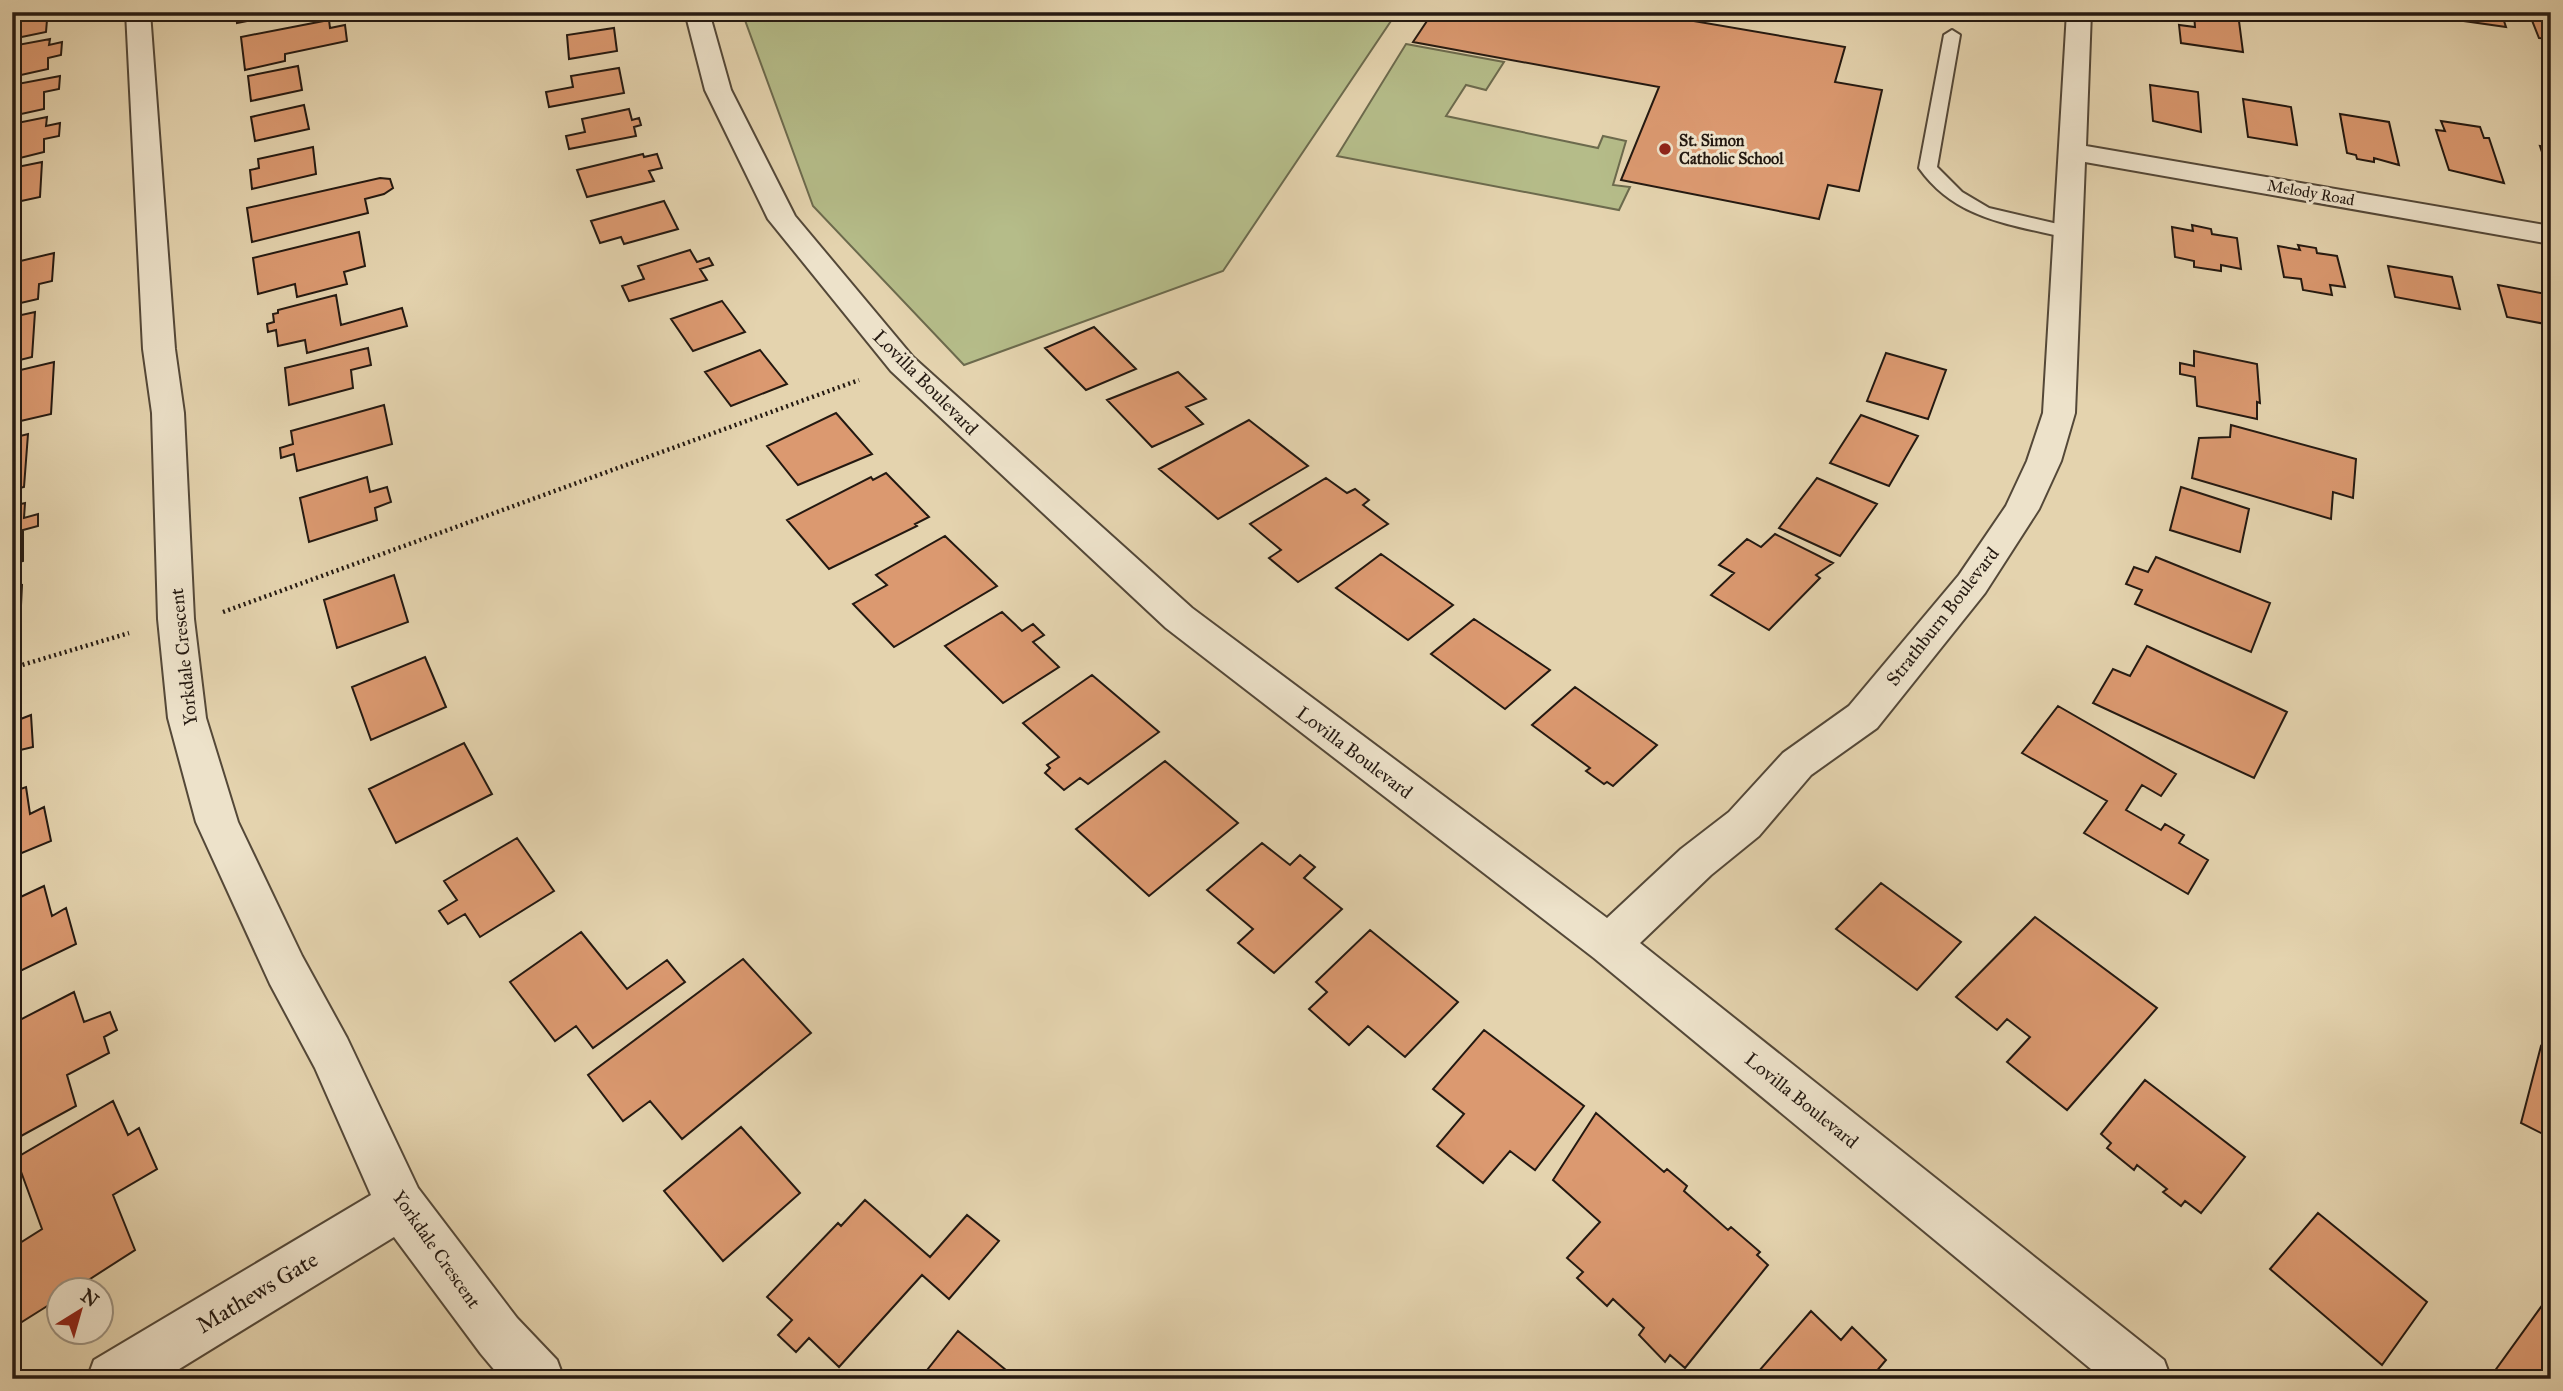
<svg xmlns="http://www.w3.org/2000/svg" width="2563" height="1391" font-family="'IM FELL Great Primer',serif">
  <rect width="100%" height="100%" fill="#e4d3ae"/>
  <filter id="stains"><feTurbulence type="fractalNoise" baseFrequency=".00286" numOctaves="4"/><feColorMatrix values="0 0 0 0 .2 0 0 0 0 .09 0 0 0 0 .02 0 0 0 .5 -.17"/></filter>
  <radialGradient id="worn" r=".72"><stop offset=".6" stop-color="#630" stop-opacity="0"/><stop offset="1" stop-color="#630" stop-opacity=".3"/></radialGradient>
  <path fill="#b5bc89" stroke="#6c6a4d" stroke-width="2" d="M742,12h655l-174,259 -259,94 -151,-159z
    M1406,44l98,18 -18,28 -20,-5 -20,31 152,32 5,-12 23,5 -13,44 17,2 -11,23 -282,-54z"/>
  <path fill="#db9970" stroke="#241911" stroke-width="2" d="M12,12h50v5l-15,3 -1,12 -34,7z
    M236,12h52v1l-51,10z
    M564,12h45l-43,8z
    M1433,12h208l204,35 -10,35 47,8 -23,101 -31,-6 -9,34 -198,-39 38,-93 -246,-45z
    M2448,12h53l5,15 -56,-8z
    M2522,12h29v27l-12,-1 -10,-25z
    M2194,14l45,7 4,31 -62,-9 -2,-18 16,2z
    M329,20l1,8 15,-3 2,16 -62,13v7l-40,9 -4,-33z
    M614,28l3,23 -48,8 -2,-24z
    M50,39l-1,6 13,-3 -1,13 -13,3v11l-36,8v-31z
    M298,66l4,24 -51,11 -3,-25z
    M619,68l5,25 -75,14 -3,-15 27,-5 -2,-11z
    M60,76l-1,13 -15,3v17l-32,7v-31z
    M2150,85l48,7 3,40 -48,-11z
    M2243,99l48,8 6,38 -49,-8z
    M304,105l5,24 -54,12 -4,-24z
    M629,109l3,11 7,-2 2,7 -7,2 2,9 -67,13 -3,-13 19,-4 -3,-13z
    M2340,114l49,8 10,43 -25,-7v4l-17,-3 -1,-4 -9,-2z
    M47,117l-1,9 14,-3 -1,13 -15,3v13l-32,8v-36z
    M2441,121l39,6 4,11h5l15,45 -55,-13 -13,-40 9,1z
    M2540,146l11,2v31z
    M313,147l3,27 -64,15 -2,-19 9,-2 -1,-9z
    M643,154l1,3 13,-3 5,14 -13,3 5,10 -67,16 -10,-27z
    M42,162l-2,35 -28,6v-35z
    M380,178l10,1 3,9 -9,6 -19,5 3,14 -116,29 -5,-34z
    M664,201l14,28 -54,15 -3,-7 -21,6 -9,-22z
    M2192,225l19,4 1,5 25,4 4,31 -20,-4v6l-27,-4v-6l-19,-4 -3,-30 21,4z
    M359,232l6,34 -21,6 3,12 -50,13 -2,-13 -37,10 -5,-36z
    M2298,245l18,3 1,5 20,3 8,31 -15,-2 2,10 -29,-5 -2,-11 -17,-2 -6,-31 22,4z
    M690,250l7,12 12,-4 4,7 -13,4 7,11 -78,21 -7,-15 22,-7 -6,-13z
    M54,253l-2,28 -13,3 -1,15 -26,6v-42z
    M2388,266l64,11 8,32 -65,-12z
    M2498,285l53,10v30l-44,-8z
    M336,295l5,30 61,-17 5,18 -100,27 -2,-13 -27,6 -2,-16 -8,2 -1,-8 7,-2 -1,-8 5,-1v-3z
    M722,301l23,31 -52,19 -22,-32z
    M35,312l-3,45 -20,5v-45z
    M1094,327l42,42 -50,21 -41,-42z
    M368,348l3,17 -20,5 2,18 -64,17 -4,-37z
    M760,350l27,34 -56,22 -26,-34z
    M2194,351l63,13 3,39 -3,-1v17l-60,-13 -2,-29 -15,-3v-11l14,3z
    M1886,353l60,17 -18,49 -61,-18z
    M54,362l-3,52 -39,9v-51z
    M1178,372l28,27 -20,8 17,17 -51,23 -45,-47z
    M384,405l8,39 -95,27 -3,-17 -13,4 -1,-10 13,-4 -2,-13z
    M836,413l36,41 -74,31 -31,-39z
    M1861,415l57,21 -29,50 -59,-23z
    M1249,420l59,46 -90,53 -59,-50z
    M2231,425l125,34 -3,39 -20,-6 -2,27 -139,-41 7,-40 31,-1z
    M28,434l-4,53 -12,3v-52z
    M886,473l43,44 -14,7 2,2 -88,43 -42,-49 84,-43 2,3z
    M367,477l3,15 17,-5 4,15 -16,6 2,12 -68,22 -9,-44z
    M1326,478l21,15 8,-4 14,11 -6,5 25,19 -90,58 -29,-24 12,-8 -31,-26z
    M1817,478l60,26 -37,52 -61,-28z
    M2181,487l68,22 -9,43 -70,-22z
    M25,503l-1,15 14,-4v12l-15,4v31l-11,3v-58z
    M1775,534l58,29 -17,12 4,3 -51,52 -58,-35 23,-22 -15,-8 28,-26 14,8z
    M945,536l52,50 -103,61 -41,-43 34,-19 -11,-10z
    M1381,554l72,51 -45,35 -72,-52z
    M2156,557l114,46 -19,49 -116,-48 7,-14 -16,-6 8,-17 14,5z
    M394,575l14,47 -71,26 -13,-48z
    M22,585l-2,41 -8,2v-40z
    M1002,612l20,19 11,-7 11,11 -11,7 26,25 -56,36 -58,-57z
    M1474,619l76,51 -45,39 -74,-55z
    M2147,646l140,66 -33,66 -161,-75 20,-34 17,7z
    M425,657l21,50 -75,33 -19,-53z
    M1092,675l67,57 -71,52 -8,-6 -16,12 -19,-17 5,-5 -3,-3 12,-8 -36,-34z
    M1575,687l82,58 -44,41 -6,-4 -3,2 -18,-13 4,-3 -58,-43z
    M16,694l2,26 13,-5 2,32 -21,5v-57z
    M2058,706l118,68 -15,22 -19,-11 -16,25 35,20 4,-6 19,11 -5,8 29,17 -20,34 -104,-61 23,-32 -85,-48z
    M464,743l28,51 -96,49 -27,-54z
    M1165,761l73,62 -89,73 -73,-67z
    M26,787l4,27 14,-7 7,34 -39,16v-65z
    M517,838l37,53 -74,46 -15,-23 -17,10 -9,-13 18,-11 -13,-19z
    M1262,843l28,22 10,-10 15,12 -11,11 38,31 -68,64 -36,-30 15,-14 -46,-39z
    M1881,883l80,59 -44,48 -81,-61z
    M44,886l8,30 14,-8 10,36 -64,31v-74z
    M2035,917l122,91 -90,102 -60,-48 23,-25 -23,-18 -10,11 -41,-33z
    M1370,930l88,72 -53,55 -37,-31 -19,19 -40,-36 18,-17 -11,-10z
    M581,932l46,57 40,-29 18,22 -92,66 -17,-22 -21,15 -45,-59z
    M743,959l68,74 -129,106 -32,-38 -27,20 -35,-46z
    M74,992l10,30 26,-10 7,18 -13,7 5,16 -42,22 9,31 -64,35v-117z
    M1484,1030l100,76 -49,64 -25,-19 -27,32 -46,-37 27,-32 -31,-25z
    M2541,1046l10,5v87l-30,-15z
    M2145,1080l100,77 -44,56 -16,-12 -4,5 -18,-14 4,-3 -30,-24 -3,5 -27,-22 4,-5 -10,-9z
    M113,1101l15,34 11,-7 18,41 -44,26 22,55 -62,40h-13v8l-43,27 -5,-14v-63l30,-19 -26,-71z
    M1596,1113l68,59 3,-3 20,17 -3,5 44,39 3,-3 29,25 -3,3 11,10 -83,103 -15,-13 -5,7 -26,-27 5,-7 -31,-29 -6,7 -30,-28 6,-6 -16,-14 33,-36 -47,-42z
    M741,1127l59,66 -77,68 -59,-70z
    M865,1200l65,57 37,-42 32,26 -50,58 -27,-24 -83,92 -30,-29 -13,14 -18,-17 14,-15 -25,-23 71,-74 3,3z
    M2318,1213l109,89 -45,63 -112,-96z
    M2551,1293v86h-62z
    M1811,1311l30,29 11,-13 34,33 -11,13 6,6h-129z
    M958,1331l59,48h-97z"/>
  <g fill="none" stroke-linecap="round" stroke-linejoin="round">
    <defs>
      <path id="lane" d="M1952,30l8,5 -23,132 25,25 27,16 86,20 3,4 -3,4 -7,2c-58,-14 -112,-18 -149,-70l25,-133z"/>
      <path id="street" d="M126,12h24l25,337 9,64 10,206 12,99 32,104 64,134 45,82 71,150 99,130 40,42 7,19h-62l-21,-25 -87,-117 -231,142h-76l7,-19 277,-165 -56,-127 -45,-84 -74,-162 -28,-104 -10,-99 -6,-206 -9,-64z
        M685,12h24l22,78 64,126 118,141 279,251 415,310 74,-69 48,-37 54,-59 66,-47 110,-131 47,-69 21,-45 16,-48 24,-401h24l-5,134 465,80v18l-466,-82 -10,251 -14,48 -22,48 -54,84 -108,135 -66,47 -52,61 -48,39 -71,68 524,417 7,19h-68l-509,-421 -428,-330 -275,-257 -123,-152 -63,-129z"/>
    </defs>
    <use href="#lane" stroke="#544838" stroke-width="4"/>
    <use href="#street" stroke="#544838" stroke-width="4"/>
    <path stroke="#241911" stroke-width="4.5" stroke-dasharray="2 3.5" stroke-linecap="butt" d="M223,612l636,-232
      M12,668l117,-35"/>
    <use href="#lane" fill="#ede2ca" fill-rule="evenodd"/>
    <use href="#street" fill="#ede2ca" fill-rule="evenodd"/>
  </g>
  <circle fill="#8f2418" stroke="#ede2ca" stroke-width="2.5" cx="1665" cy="149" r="7"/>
  <g text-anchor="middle" stroke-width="6" stroke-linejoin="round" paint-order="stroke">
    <g font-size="16" font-weight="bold" fill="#241911" stroke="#ede2ca" text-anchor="start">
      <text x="1679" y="146">St. Simon<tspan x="1679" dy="18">Catholic School</tspan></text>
    </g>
    <g font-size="16" fill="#241911" stroke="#ede2ca">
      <text transform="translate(2311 192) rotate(10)" y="6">Melody Road</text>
    </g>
    <g font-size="19" fill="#241911" stroke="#ede2ca">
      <text transform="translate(926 382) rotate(45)" y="7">Lovilla Boulevard</text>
      <text transform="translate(1942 616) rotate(-52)" y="7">Strathburn Boulevard</text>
      <text transform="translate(183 657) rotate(-96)" y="7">Yorkdale Crescent</text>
      <text transform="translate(1355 752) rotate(37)" y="7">Lovilla Boulevard</text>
      <text transform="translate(1802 1100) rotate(39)" y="7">Lovilla Boulevard</text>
      <text transform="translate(437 1249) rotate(55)" y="7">Yorkdale Crescent</text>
    </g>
    <g font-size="23" fill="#241911" stroke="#ede2ca">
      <text transform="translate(257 1292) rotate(-31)" y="8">Mathews Gate</text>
    </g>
  </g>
  <rect width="2563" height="1391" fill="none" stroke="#e4d3ae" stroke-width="42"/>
  <rect x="14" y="14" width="2535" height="1363" fill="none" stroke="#241911" stroke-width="3.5"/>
  <rect x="21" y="21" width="2521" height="1349" fill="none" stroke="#241911" stroke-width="2"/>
  <g transform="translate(80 1311) rotate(37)"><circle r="33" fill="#ede2ca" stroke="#9d9280" stroke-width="2"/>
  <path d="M0-5L12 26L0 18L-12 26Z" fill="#8f2418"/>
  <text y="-10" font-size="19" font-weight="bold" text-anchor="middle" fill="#241911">N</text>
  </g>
  <rect width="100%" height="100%" filter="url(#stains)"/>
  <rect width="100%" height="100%" fill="url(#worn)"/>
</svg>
